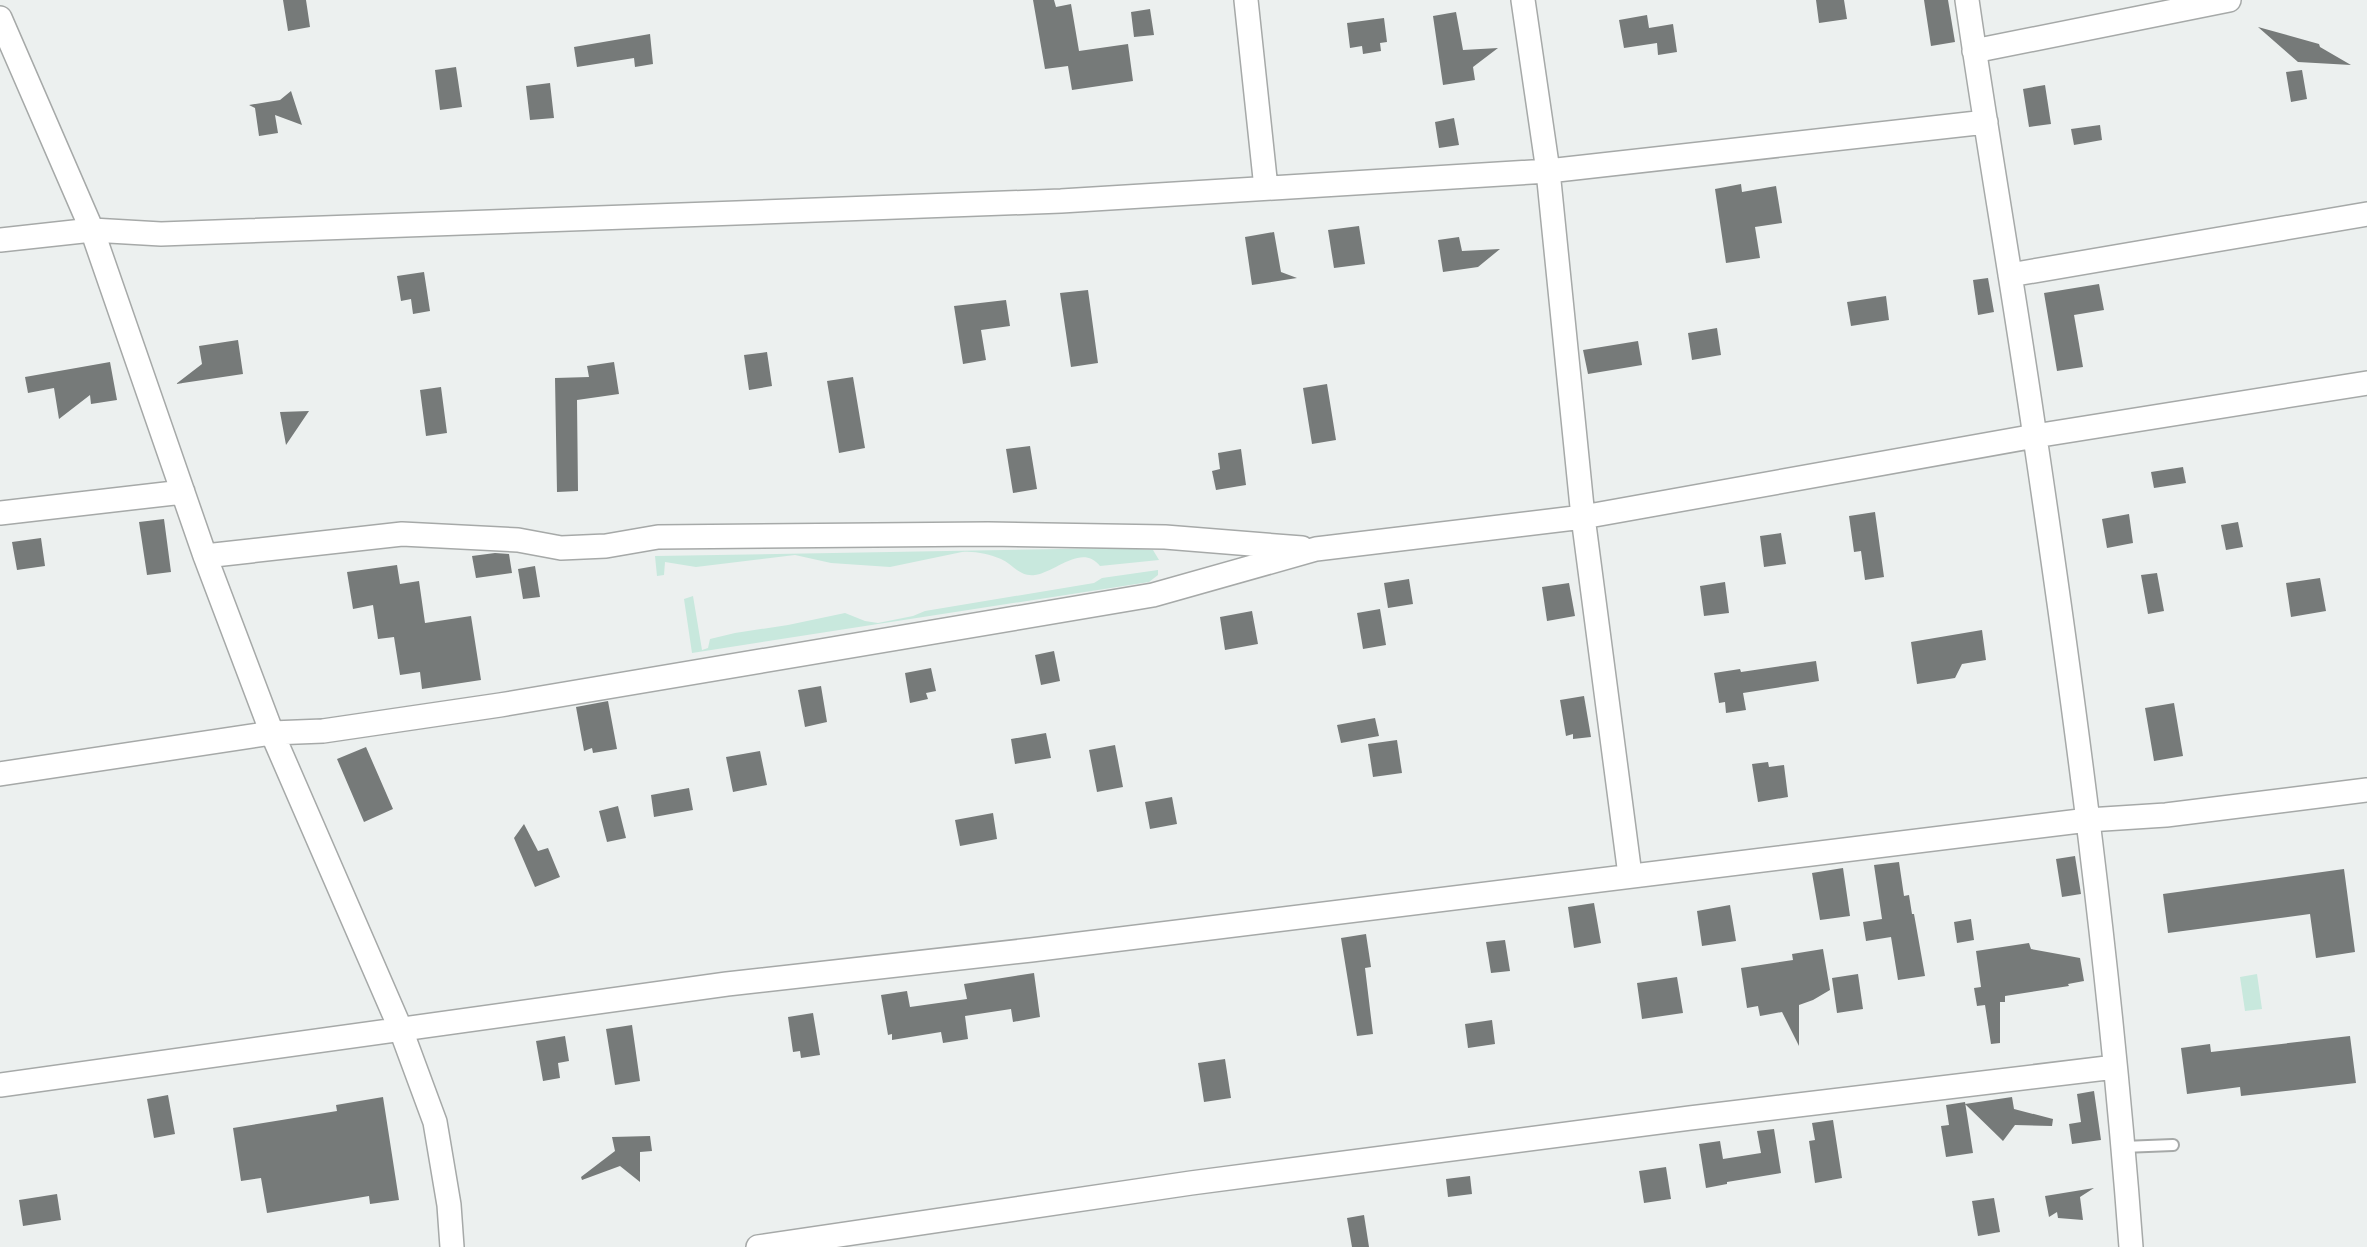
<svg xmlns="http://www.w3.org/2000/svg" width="2367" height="1247" font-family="Barlow,sans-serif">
  <rect width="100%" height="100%" fill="#ecf0ef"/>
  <path fill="#c8e8dd" d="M1123,548l30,2 6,10 -59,6c-18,-23 -44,6 -65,9 -16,2 -22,-11 -34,-16 -12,-5 -26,-8 -39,-7l-72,15 -59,-4 -36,-8 -99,12 -31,-5 -1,13 -7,1 -2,-20z
    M1158,570v5l-9,7 -457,71 -8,-54 9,-3 9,54 6,-2 2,-9 25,-6 53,-8 57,-12 20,8 13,2 35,-7 12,-5 169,-28 8,-5z
    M2257,974l5,35 -17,2 -5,-34z"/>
  <path fill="#767a79" d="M283,0h23l4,27 -22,4z
    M1033,0h21l2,7 15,-3 8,47 49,-7 5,37 -61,9 -4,-24 -23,3z
    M1816,0h28l3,19 -28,4z
    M1924,0h24l7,42 -24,4z
    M1150,9l4,26 -20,2 -3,-25z
    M1456,12l7,38 35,-2 -25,19 2,13 -32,5 -10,-69z
    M1647,15l2,13 24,-4 4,28 -19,3 -1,-12 -33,5 -5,-28z
    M1384,18l3,24 -7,1 1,8 -18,3 -1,-8 -12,2 -3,-25z
    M2258,27l61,17 1,3 31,18 -53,-3z
    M650,34l3,30 -18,3 -1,-9 -57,9 -3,-20z
    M456,67l6,40 -22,3 -5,-40z
    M2302,70l5,29 -16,3 -5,-30z
    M550,83l4,35 -24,2 -4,-34z
    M2045,85l6,39 -22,3 -6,-38z
    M291,91l11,34 -27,-10 3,18 -19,3 -4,-28 -6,-3 31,-5z
    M1454,118l5,27 -20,3 -4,-26z
    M2100,125l2,15 -28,5 -3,-16z
    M1741,184l1,8 34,-6 6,37 -27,4 5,31 -34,5 -11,-74z
    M1359,226l6,38 -31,4 -6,-38z
    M1274,232l7,40 16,6 -45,7 -7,-48z
    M1459,237l3,14 38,-2 -22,18 -35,5 -5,-32z
    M424,272l6,39 -17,3 -2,-15 -10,2 -4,-25z
    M1988,278l6,34 -16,3 -5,-35z
    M2099,284l5,26 -30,5 9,52 -26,4 -13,-78z
    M1088,290l10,73 -27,4 -11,-74z
    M1886,296l3,24 -38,6 -4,-24z
    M1006,300l4,26 -29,4 5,30 -23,4 -9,-58z
    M1717,328l4,27 -29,5 -4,-27z
    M238,340l5,34 -67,10 26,-20 -3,-18z
    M1638,341l4,24 -54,9 -5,-24z
    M767,352l5,34 -23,4 -5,-35z
    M110,362l7,38 -26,4 -1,-9 -31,24 -5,-31 -26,5 -3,-16z
    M614,362l5,32 -42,6 1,91 -21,1 -2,-114 34,-1 -2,-11z
    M853,377l12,71 -26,5 -12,-72z
    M1327,384l9,56 -24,4 -9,-56z
    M441,387l6,46 -21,3 -6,-46z
    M309,411l-23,34 -6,-33z
    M1030,446l7,43 -24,4 -7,-44z
    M1241,449l5,36 -30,5 -4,-19 8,-2 -2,-16z
    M2183,467l3,16 -32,5 -3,-16z
    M1875,512l9,65 -19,3 -4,-29 -7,1 -5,-36z
    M2129,514l4,29 -26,5 -5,-29z
    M164,519l7,53 -24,3 -8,-53z
    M2238,522l5,25 -17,3 -5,-25z
    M1781,533l5,31 -22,3 -4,-31z
    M41,538l4,28 -28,4 -5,-28z
    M495,553l14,1 3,19 -36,5 -4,-22z
    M397,565l3,19 19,-3 6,42 46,-7 10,64 -59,9 -2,-17 -20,3 -6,-38 -16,2 -5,-34 -20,4 -6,-37z
    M535,566l5,31 -17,2 -5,-30z
    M2157,573l7,38 -16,3 -7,-39z
    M2320,578l6,33 -35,6 -5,-34z
    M1409,579l4,25 -25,4 -4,-25z
    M1725,582l4,31 -25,3 -4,-30z
    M1569,583l6,33 -28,5 -5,-34z
    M1380,609l6,36 -23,4 -6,-36z
    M1252,611l6,33 -33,6 -5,-33z
    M1982,630l4,30 -24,4 -7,14 -38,6 -6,-42z
    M1054,651l6,30 -19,4 -6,-30z
    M1816,661l3,20 -76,12 3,17 -20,3 -1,-11 -6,1 -5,-30 26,-4 1,3z
    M931,668l5,23 -10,2 2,6 -18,4 -5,-30z
    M821,686l6,36 -22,5 -7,-37z
    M1584,696l7,41 -18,2v-5l-7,2 -6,-36z
    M608,701l9,48 -24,4 -1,-5 -8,3 -8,-44z
    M2174,703l9,53 -29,5 -9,-53z
    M1375,718l4,18 -38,7 -4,-18z
    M1046,733l5,25 -36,6 -4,-25z
    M1397,740l5,33 -29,4 -5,-33z
    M1115,745l8,42 -26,5 -8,-42z
    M366,747l27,62 -29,13 -27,-63z
    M760,751l7,34 -34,7 -7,-35z
    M1768,762l1,5 15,-2 4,32 -30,5 -6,-38z
    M689,788l4,22 -39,7 -3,-22z
    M1172,797l5,27 -27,5 -5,-27z
    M618,806l8,32 -19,4 -8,-31z
    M993,813l4,26 -37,7 -5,-26z
    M524,824l14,27 10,-3 12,29 -25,10 -21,-49z
    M2075,856l6,38 -19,3 -6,-38z
    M1899,862l5,34 5,-1 3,19h2l11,62 -27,4 -7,-43 -25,4 -3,-19 19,-3 -8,-54z
    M1843,868l7,48 -30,4 -8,-47z
    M2344,869l11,83 -39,6 -6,-44 -142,19 -5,-39z
    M1594,903l7,40 -27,5 -6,-41z
    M1730,905l6,36 -34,5 -5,-35z
    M1971,919l3,21 -17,3 -3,-21z
    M1366,934l5,33 -6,1 8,66 -16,2 -16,-98z
    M1505,940l5,31 -19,2 -5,-31z
    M2029,943l2,6 49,9 4,23 -16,3 1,2 -64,10v6h-5v41l-9,1 -6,-39 -8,1 -3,-18 7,-1 -5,-36z
    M1823,949l7,41 -17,10 -14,5v41l-17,-34 -22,4 -2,-10 -11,2 -6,-40 52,-8 -1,-6z
    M1034,973l6,44 -27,5 -2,-13 -46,7 3,23 -25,4 -2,-11 -49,8v-6l-4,1 -7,-40 26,-4 3,16 57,-8 -3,-15z
    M1858,974l5,35 -26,4 -5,-35z
    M1677,977l6,36 -41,6 -5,-36z
    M813,1013l7,42 -19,3 -1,-7 -7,1 -5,-35z
    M1492,1020l3,24 -27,4 -3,-24z
    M632,1025l8,56 -25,4 -9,-56z
    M565,1036l4,25 -11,2 2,15 -17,3 -7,-40z
    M2350,1036l6,47 -115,13 -1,-9 -53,7 -6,-46 29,-4 1,8z
    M1225,1059l6,39 -27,4 -6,-39z
    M2094,1091l7,49 -29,4 -3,-20 12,-2 -4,-28z
    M168,1095l7,39 -21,4 -7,-39z
    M383,1097l16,103 -29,4 -1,-8 -102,17 -6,-35 -20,3 -8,-53 104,-17 -1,-6z
    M2012,1097l2,12 39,10 -1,7 -37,-1 -12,16 -38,-37z
    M1965,1102l8,51 -27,4 -5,-31 8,-1 -3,-20z
    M1833,1120l9,58 -27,5 -6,-42 6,-1 -3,-17z
    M1774,1129l7,44 -54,9v2l-21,4 -7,-44 21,-3 3,18 38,-6 -4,-22z
    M650,1136l2,15 -12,1v30l-20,-16 -38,14 -1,-3 34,-26 -3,-14z
    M1666,1167l5,32 -27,4 -5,-32z
    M1470,1176l2,18 -24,3 -2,-18z
    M2094,1188l-14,9 3,23 -25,-2 -1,-6 -8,5 -4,-21z
    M57,1194l4,26 -38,6 -4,-26z
    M1994,1198l6,34 -22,4 -6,-35z
    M1364,1215l5,32h-17l-5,-29z"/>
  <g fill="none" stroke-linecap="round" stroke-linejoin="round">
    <defs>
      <path id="lane" d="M2123,1147l50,-2"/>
      <path id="street" d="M1246,0l20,188
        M1523,0l25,171 35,346 47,358
        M1967,0c21,146 47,291 68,437 40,269 76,539 96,810
        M0,18l92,212 113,326 67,177 129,297 34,92 14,83 3,42
        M1974,51l255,-51
        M0,240l92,-10 69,4 900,-33 487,-30 438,-49
        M2010,275l357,-61
        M0,513l183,-21
        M205,556l197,-22 116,6 43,8 45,-2 52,-9 330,-3 177,3 137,11
        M0,774l272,-41 51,-2 177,-26 653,-110 163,-46 267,-32 452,-81 332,-53
        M0,1085l727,-101 304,-34 1057,-130 78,-5 201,-25
        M758,1247l433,-64 499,-65 425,-51"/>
    </defs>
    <use href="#lane" stroke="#a6a9a8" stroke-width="14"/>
    <use href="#street" stroke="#a6a9a8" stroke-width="26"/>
    <use href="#lane" stroke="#fff" stroke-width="10"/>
    <use href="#street" stroke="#fff" stroke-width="23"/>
  </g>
</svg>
